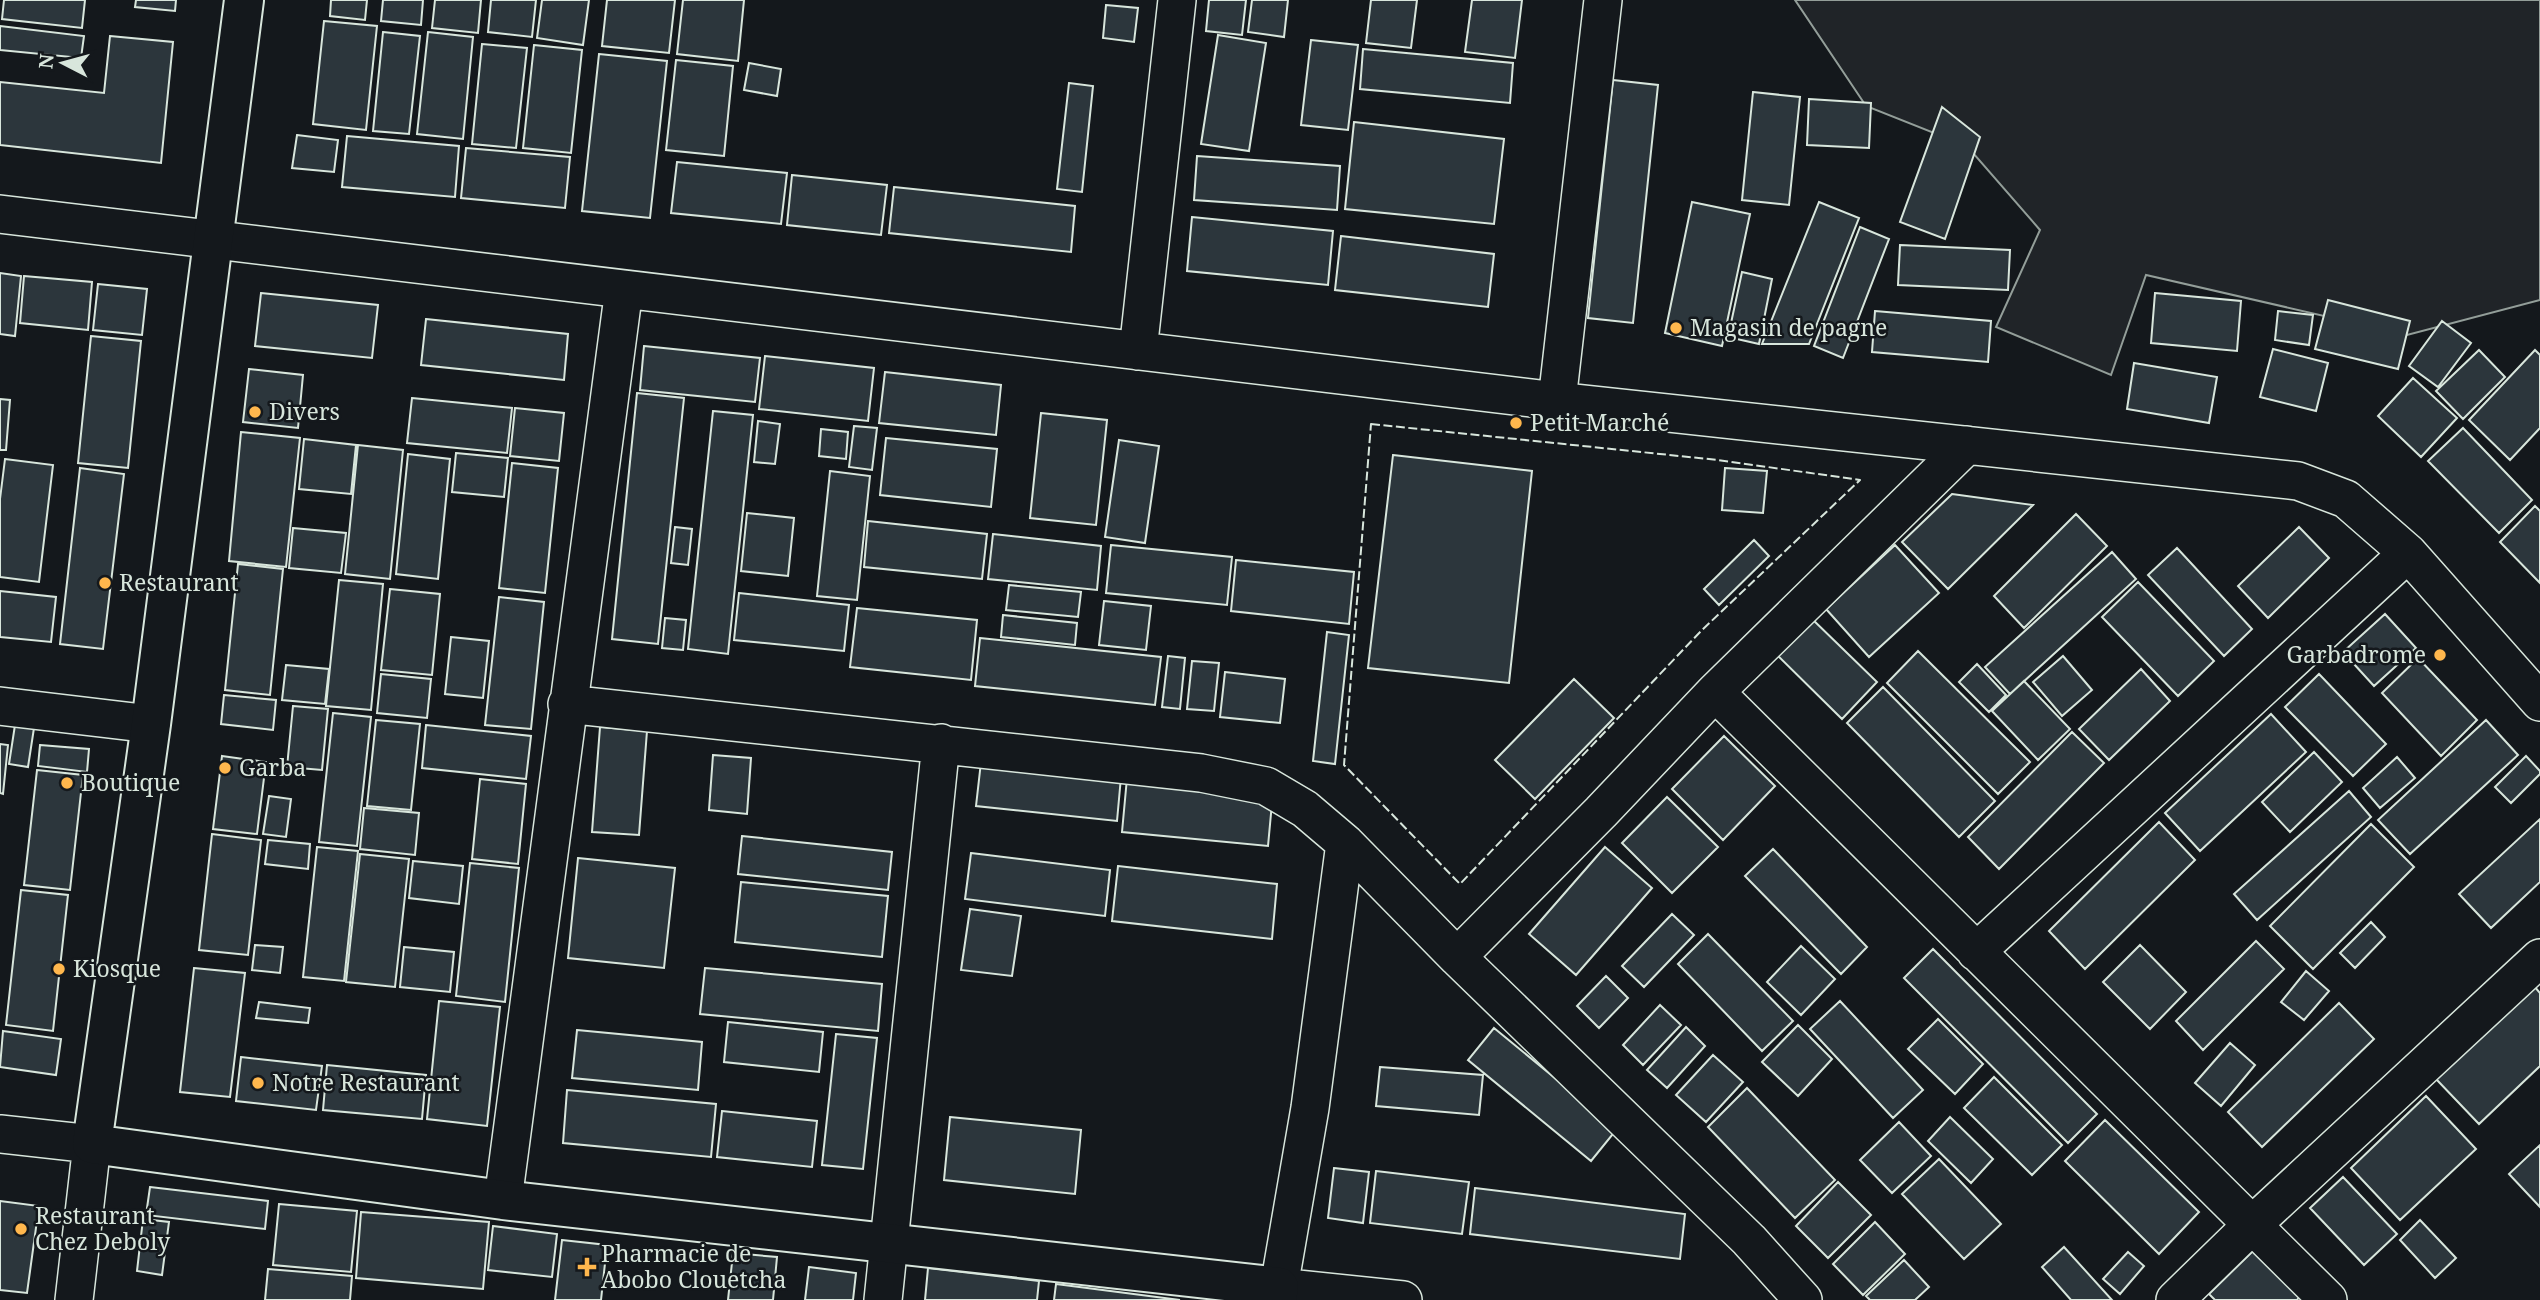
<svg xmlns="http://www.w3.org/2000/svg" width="2540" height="1300" font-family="'Noto Serif',serif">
  <rect width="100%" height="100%" fill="#14181c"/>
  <path fill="#202428" stroke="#939e99" stroke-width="2" d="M1795,0h745v300l-133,35 -261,-60 -35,100 -115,-48 44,-97 -73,-84 -101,-40z"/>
  <path fill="#2c363c" stroke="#d8e6dc" stroke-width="2" d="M4,0h81l-3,28 -80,-9z
    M136,0h40l-1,11 -40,-4z
    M331,0h36l-2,20 -35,-4z
    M383,0h40l-2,25 -40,-4z
    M435,0h46l-3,33 -46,-5z
    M491,0h45l-4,37 -44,-5z
    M542,0h47l-6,45 -46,-7z
    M607,0h68l-6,53 -67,-7z
    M683,0h61l-6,61 -61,-7z
    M1209,0h37l-4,35 -36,-4z
    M1252,0h36l-4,37 -36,-5z
    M1371,0h46l-6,48 -45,-5z
    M1472,0h50l-7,58 -50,-6z
    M1106,5l32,3 -4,34 -31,-4z
    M324,21l53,5 -11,104 -53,-6z
    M0,26l84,10 -3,22 -81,-8z
    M383,32l37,4 -11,98 -36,-3z
    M428,32l45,5 -10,102 -46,-5z
    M1218,35l48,8 -17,108 -48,-7z
    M110,36l63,6 -12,121 -161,-18v-63l104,11z
    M1311,40l47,5 -10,85 -47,-5z
    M482,44l45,4 -11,100 -44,-4z
    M534,45l48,5 -11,103 -48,-5z
    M1363,49l150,14 -3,40 -150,-14z
    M599,54l68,7 -17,157 -68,-7z
    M676,60l57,6 -9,90 -58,-6z
    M749,63l32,6 -4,27 -33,-6z
    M1613,80l45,5 -25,238 -45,-5z
    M1069,83l24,3 -11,106 -25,-3z
    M1753,92l47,5 -11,108 -47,-5z
    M1809,99l62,4 -2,45 -62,-3z
    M1942,107l38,30 -35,102 -45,-17z
    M1354,122l150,17 -10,85 -149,-15z
    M297,135l41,5 -4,32 -42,-4z
    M347,136l112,10 -4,51 -113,-10z
    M466,148l104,9 -5,51 -104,-10z
    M1197,156l143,10 -3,44 -143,-10z
    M677,162l110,11 -6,51 -110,-11z
    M792,175l95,10 -6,50 -94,-10z
    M894,187l181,19 -4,46 -182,-19z
    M1692,202l58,12 -28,132 -57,-13z
    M1819,202l40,16 -50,126h-47z
    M1192,217l141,14 -5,54 -141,-14z
    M1860,227l29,12 -46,119 -29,-12z
    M1341,236l153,18 -6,53 -153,-17z
    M1900,245l110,5 -2,40 -110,-5z
    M1742,272l30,7 -13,65 -31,-7z
    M0,273l21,3 -6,60 -15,-2z
    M24,276l68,6 -4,48 -68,-7z
    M98,284l49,5 -5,46 -49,-5z
    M261,293l117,12 -6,53 -117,-12z
    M2155,293l86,8 -4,50 -86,-8z
    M2328,300l82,21 -12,48 -83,-20z
    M1875,311l116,10 -3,41 -116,-10z
    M2278,311l35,4 -4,30 -34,-5z
    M426,319l142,15 -4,46 -143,-15z
    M2442,321l29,22 -33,44 -29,-21z
    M91,336l50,5 -13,127 -50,-5z
    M644,346l116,12 -5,44 -115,-12z
    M2273,349l55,14 -12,48 -56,-14z
    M2479,350l26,27 -42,42 -27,-28z
    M2535,350l5,5v73l-30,32 -41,-40z
    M765,356l109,12 -6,53 -109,-12z
    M2134,363l83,14 -8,46 -82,-14z
    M249,369l54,6 -5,53 -55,-6z
    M885,372l116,13 -5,50 -117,-12z
    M2413,378l44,40 -36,39 -43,-41z
    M637,393l47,5 -26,246 -46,-5z
    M412,398l100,10 -5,45 -100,-10z
    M0,399l10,1 -4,50h-6z
    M515,408l49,5 -5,48 -49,-5z
    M713,411l40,4 -25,239 -40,-5z
    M1041,413l66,7 -11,105 -66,-7z
    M758,421l22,3 -5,40 -21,-2z
    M854,426l23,2 -5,42 -23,-3z
    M2463,428l69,72 -33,33 -71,-72z
    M821,429l27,3 -2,27 -27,-3z
    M241,432l59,6 -14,129 -57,-6z
    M886,438l111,11 -6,58 -111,-12z
    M304,439l52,6 -5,49 -52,-5z
    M1119,440l40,6 -14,97 -40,-6z
    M358,445l45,5 -13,129 -45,-5z
    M456,453l52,5 -4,39 -52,-5z
    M408,454l42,5 -12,120 -42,-5z
    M1393,455l139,16 -23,212 -141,-15z
    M5,459l48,6 -14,117 -39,-5v-78z
    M512,463l46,5 -13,125 -46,-5z
    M80,468l44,6 -21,175 -43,-5z
    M1725,468l42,3 -4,42 -41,-3z
    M830,471l40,5 -13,124 -40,-4z
    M1952,494l81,11 -85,84 -46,-47z
    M2535,506l5,5v72l-40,-41z
    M747,513l47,5 -6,58 -47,-5z
    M2076,514l31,32 -83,82 -30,-32z
    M868,521l119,13 -5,45 -118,-12z
    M675,527l17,2 -4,36 -17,-2z
    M2299,527l30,31 -61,60 -30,-32z
    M293,528l53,5 -5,40 -52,-5z
    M993,534l108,12 -4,44 -109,-11z
    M1754,540l15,16 -50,49 -15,-16z
    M1111,545l121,12 -5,48 -121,-12z
    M1895,545l44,48 -70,64 -43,-48z
    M2177,548l75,81 -28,27 -76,-81z
    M2112,552l24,27 -126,115 -25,-27z
    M1236,560l118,12 -5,52 -118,-13z
    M238,564l45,5 -13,126 -45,-5z
    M339,580l44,4 -12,126 -45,-4z
    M2138,582l76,79 -36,35 -76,-79z
    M1009,585l72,7 -3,25 -72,-7z
    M390,589l50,5 -8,81 -51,-5z
    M0,591l56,6 -5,45 -51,-5z
    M739,593l110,12 -5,46 -110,-11z
    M499,597l45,5 -13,127 -46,-4z
    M1104,601l47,5 -5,44 -47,-5z
    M857,608l120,12 -6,60 -121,-13z
    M2385,614l31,34 -42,38 -31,-34z
    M1003,615l74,8 -2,22 -74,-8z
    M1809,616l68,66 -35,37 -68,-67z
    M665,618l21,2 -3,30 -21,-2z
    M1327,632l22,3 -14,129 -22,-3z
    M451,637l38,4 -6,57 -38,-4z
    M980,638l181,19 -6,48 -180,-19z
    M1918,651l112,111 -32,32 -111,-111z
    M1168,656l17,2 -5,51 -18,-2z
    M2063,656l29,34 -30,26 -29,-34z
    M2418,658l59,62 -36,36 -59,-63z
    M1192,661l27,2 -5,48 -27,-2z
    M1977,664l29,31 -17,17 -30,-30z
    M286,665l43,4 -4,35 -43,-4z
    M2141,669l29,32 -61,59 -30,-31z
    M1225,672l60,7 -5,44 -60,-6z
    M381,674l50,5 -4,39 -50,-5z
    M2319,674l67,70 -33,32 -68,-69z
    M1574,679l40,39 -79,81 -40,-39z
    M2024,681l46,48 -32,31 -46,-49z
    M1883,687l112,114 -36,36 -112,-114z
    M224,695l52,5 -3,30 -52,-6z
    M293,706l35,3 -6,61 -35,-3z
    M333,713l38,4 -14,129 -38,-4z
    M2271,714l35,38 -106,99 -35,-38z
    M376,720l44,4 -9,86 -44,-4z
    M2486,720l32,35 -108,99 -32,-34z
    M15,725l19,3 -6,39 -19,-3z
    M426,725l105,11 -5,43 -104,-11z
    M600,727l47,4 -8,104 -47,-3z
    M2072,732l32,31 -105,106 -31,-32z
    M1724,736l51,50 -52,54 -51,-51z
    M0,744l8,1 -5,49 -3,-1z
    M40,745l49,4 -2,23 -49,-6z
    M2314,752l28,30 -52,50 -28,-30z
    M713,755l38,3 -4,56 -38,-4z
    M222,756l44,6 -9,72 -44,-5z
    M2526,756l14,15v3l-29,29 -16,-16z
    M2397,757l18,21 -35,30 -17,-20z
    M981,762l140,15 -4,44 -141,-15z
    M37,770l46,5 -13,115 -46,-5z
    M1127,778l146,14 -5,54 -146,-14z
    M480,779l46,5 -8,80 -46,-5z
    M2349,791l22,26 -114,103 -23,-26z
    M269,796l22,3 -5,38 -23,-3z
    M1667,797l51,50 -46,46 -50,-50z
    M364,808l55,5 -4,42 -55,-6z
    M2540,819v63l-49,46 -32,-34z
    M2159,822l36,38 -110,109 -36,-38z
    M2371,824l43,43 -101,102 -43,-43z
    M212,834l49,6 -13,115 -49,-5z
    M742,836l150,16 -4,38 -150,-16z
    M268,840l42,4 -2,25 -43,-5z
    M317,847l41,4 -14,130 -41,-4z
    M1605,847l47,41 -76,87 -47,-41z
    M1773,849l94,98 -26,27 -96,-98z
    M971,853l139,17 -5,46 -140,-17z
    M360,854l49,5 -14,128 -49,-5z
    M578,858l97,10 -11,100 -96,-10z
    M413,861l50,5 -4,38 -50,-6z
    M470,863l49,5 -14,134 -49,-6z
    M1118,866l159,18 -5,55 -160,-18z
    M741,882l147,14 -6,61 -147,-15z
    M21,890l47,5 -15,136 -47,-6z
    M970,909l51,7 -9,60 -51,-6z
    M1672,914l22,21 -50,52 -22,-21z
    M2371,922l14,15 -30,31 -15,-15z
    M1708,934l85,87 -31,30 -84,-87z
    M2256,941l28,28 -81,81 -27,-29z
    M255,945l28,2 -3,26 -28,-3z
    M2140,945l46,47 -36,37 -47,-47z
    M1801,946l34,33 -34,36 -34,-33z
    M404,947l50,5 -4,40 -50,-5z
    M1933,949l164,165 -29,29 -164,-165z
    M194,968l51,5 -15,124 -50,-5z
    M705,968l177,16 -4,47 -178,-17z
    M2306,971l23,20 -25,29 -23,-18z
    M1606,976l22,22 -29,30 -22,-22z
    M2534,986l6,7v73l-61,58 -43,-45z
    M439,1001l61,6 -13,119 -60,-7z
    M1840,1001l83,89 -30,28 -83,-89z
    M259,1002l51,6 -2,15 -52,-5z
    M2339,1003l35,36 -112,108 -34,-35z
    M1660,1005l21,20 -38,40 -20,-20z
    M1938,1019l45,45 -28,30 -47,-45z
    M728,1022l95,10 -4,40 -95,-10z
    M1798,1025l34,34 -34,37 -36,-34z
    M1686,1027l19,19 -38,42 -20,-18z
    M1494,1028l123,101 -26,32 -123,-101z
    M577,1030l125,12 -4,48 -126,-12z
    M3,1031l58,8 -5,36 -56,-8z
    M836,1034l41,4 -14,131 -41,-4z
    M2230,1043l25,22 -34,41 -26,-23z
    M1713,1055l30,27 -37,40 -30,-27z
    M241,1057l81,9 -6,44 -80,-9z
    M327,1065l99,10 -4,44 -99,-9z
    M1380,1067l103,8 -4,40 -103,-9z
    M1994,1077l68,68 -30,30 -68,-67z
    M1747,1088l88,92 -40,38 -87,-91z
    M567,1090l149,14 -5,53 -148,-14z
    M2426,1096l50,53 -76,71 -49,-52z
    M722,1111l95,10 -5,46 -95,-10z
    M950,1117l131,13 -6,64 -131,-14z
    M1950,1117l43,42 -22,24 -43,-42z
    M2105,1120l94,92 -40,42 -94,-93z
    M1899,1122l32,34 -39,37 -32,-33z
    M2540,1145v62l-31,-33z
    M1939,1159l62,65 -37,35 -62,-65z
    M1334,1168l35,4 -6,51 -35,-5z
    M1376,1171l93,11 -7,52 -92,-11z
    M2343,1177l54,57 -33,31 -54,-57z
    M1838,1182l33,33 -43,43 -32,-32z
    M150,1187l118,14 -3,28 -119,-14z
    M1475,1188l210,26 -5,45 -210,-25z
    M0,1201l39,5 -12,87 -27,-3z
    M279,1204l78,7 -6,61 -78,-7z
    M361,1212l128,10 -6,67 -127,-11z
    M143,1219l26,3 -7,53 -25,-4z
    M2420,1220l36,38 -21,20 -35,-38z
    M1875,1222l30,32 -42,41 -30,-31z
    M493,1226l64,8 -5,43 -64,-7z
    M562,1240l45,5 -6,55h-46z
    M2064,1247l48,53h-41l-29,-33z
    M2255,1249l45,47 -3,4h-82l-6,-6z
    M2128,1252l16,14 -24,28 -17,-15z
    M733,1253l44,4 -4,43h-45z
    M1904,1260l25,27 -14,13h-45l-4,-4z
    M809,1267l47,6 -3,27h-48z
    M928,1268l111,13 -2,19h-112z
    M268,1269l84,7 -2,24h-85z
    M1056,1284l124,16h-126z"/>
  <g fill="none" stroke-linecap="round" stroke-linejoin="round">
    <defs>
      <path id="minor" d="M0,214l1557,187 741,80 48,18 62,54 132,149
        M1138,351l39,-351
        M1557,401l46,-401
        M1715,692l613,608
        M567,704l634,69 65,13 39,23 40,34 112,114 292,283 54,60
        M0,706l151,18
        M1345,843l-35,265 -31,179 124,13
        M1976,952l432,-399
        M1457,957l144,-145 114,-120 252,-247
        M0,1134l92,10 -18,156
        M503,1200l121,-911
        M883,1300l58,-557
        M2175,1300l77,-75 288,-267"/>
      <path id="tertiary" d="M244,0l-93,724 -59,420 411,56 776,87 -2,13"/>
    </defs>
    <use href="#minor" stroke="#d8e6dc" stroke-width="40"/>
    <use href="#tertiary" stroke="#d8e6dc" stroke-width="42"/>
    <use href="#minor" stroke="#14181c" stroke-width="37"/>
    <use href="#tertiary" stroke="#14181c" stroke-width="38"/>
    <path stroke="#d8e6dc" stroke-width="2" stroke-dasharray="9 3.5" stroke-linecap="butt" d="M1371,424l347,36 142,20 -159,151 -241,253 -116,-119z"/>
  </g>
  <g fill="#ffb74d" stroke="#14181c" stroke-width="2.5">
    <circle cx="1676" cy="328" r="7"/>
    <circle cx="255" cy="412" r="7"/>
    <circle cx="1516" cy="423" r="7"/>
    <circle cx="105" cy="583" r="7"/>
    <circle cx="2440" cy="655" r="7"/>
    <circle cx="225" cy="768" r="7"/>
    <circle cx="67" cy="783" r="7"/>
    <circle cx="59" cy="969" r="7"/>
    <circle cx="258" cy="1083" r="7"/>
    <circle cx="21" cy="1229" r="7"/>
    <path d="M583.5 1256.5h7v7h7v7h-7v7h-7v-7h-7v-7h7z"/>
  </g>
  <g text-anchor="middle" stroke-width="5" stroke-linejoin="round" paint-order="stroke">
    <g font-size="23" fill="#d8e6dc" stroke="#14181c" text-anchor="start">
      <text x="1690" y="336">Magasin de pagne</text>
      <text x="269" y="420">Divers</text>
      <text x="1530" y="431">Petit Marché</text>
      <text x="119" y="591">Restaurant</text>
      <text x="2426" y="663" text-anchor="end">Garbadrome</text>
      <text x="239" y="776">Garba</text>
      <text x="81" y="791">Boutique</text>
      <text x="73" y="977">Kiosque</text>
      <text x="272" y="1091">Notre Restaurant</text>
      <text x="35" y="1224">Restaurant<tspan x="35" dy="26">Chez Deboly</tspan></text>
      <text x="601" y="1262">Pharmacie de<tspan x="601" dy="26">Abobo Clouetcha</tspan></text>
    </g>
  </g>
  <g transform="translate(63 63) rotate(276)" stroke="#14181c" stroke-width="5" paint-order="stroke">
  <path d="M0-5L12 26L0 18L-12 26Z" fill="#d8e6dc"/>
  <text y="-10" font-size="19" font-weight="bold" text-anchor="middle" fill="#d8e6dc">N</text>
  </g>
</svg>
